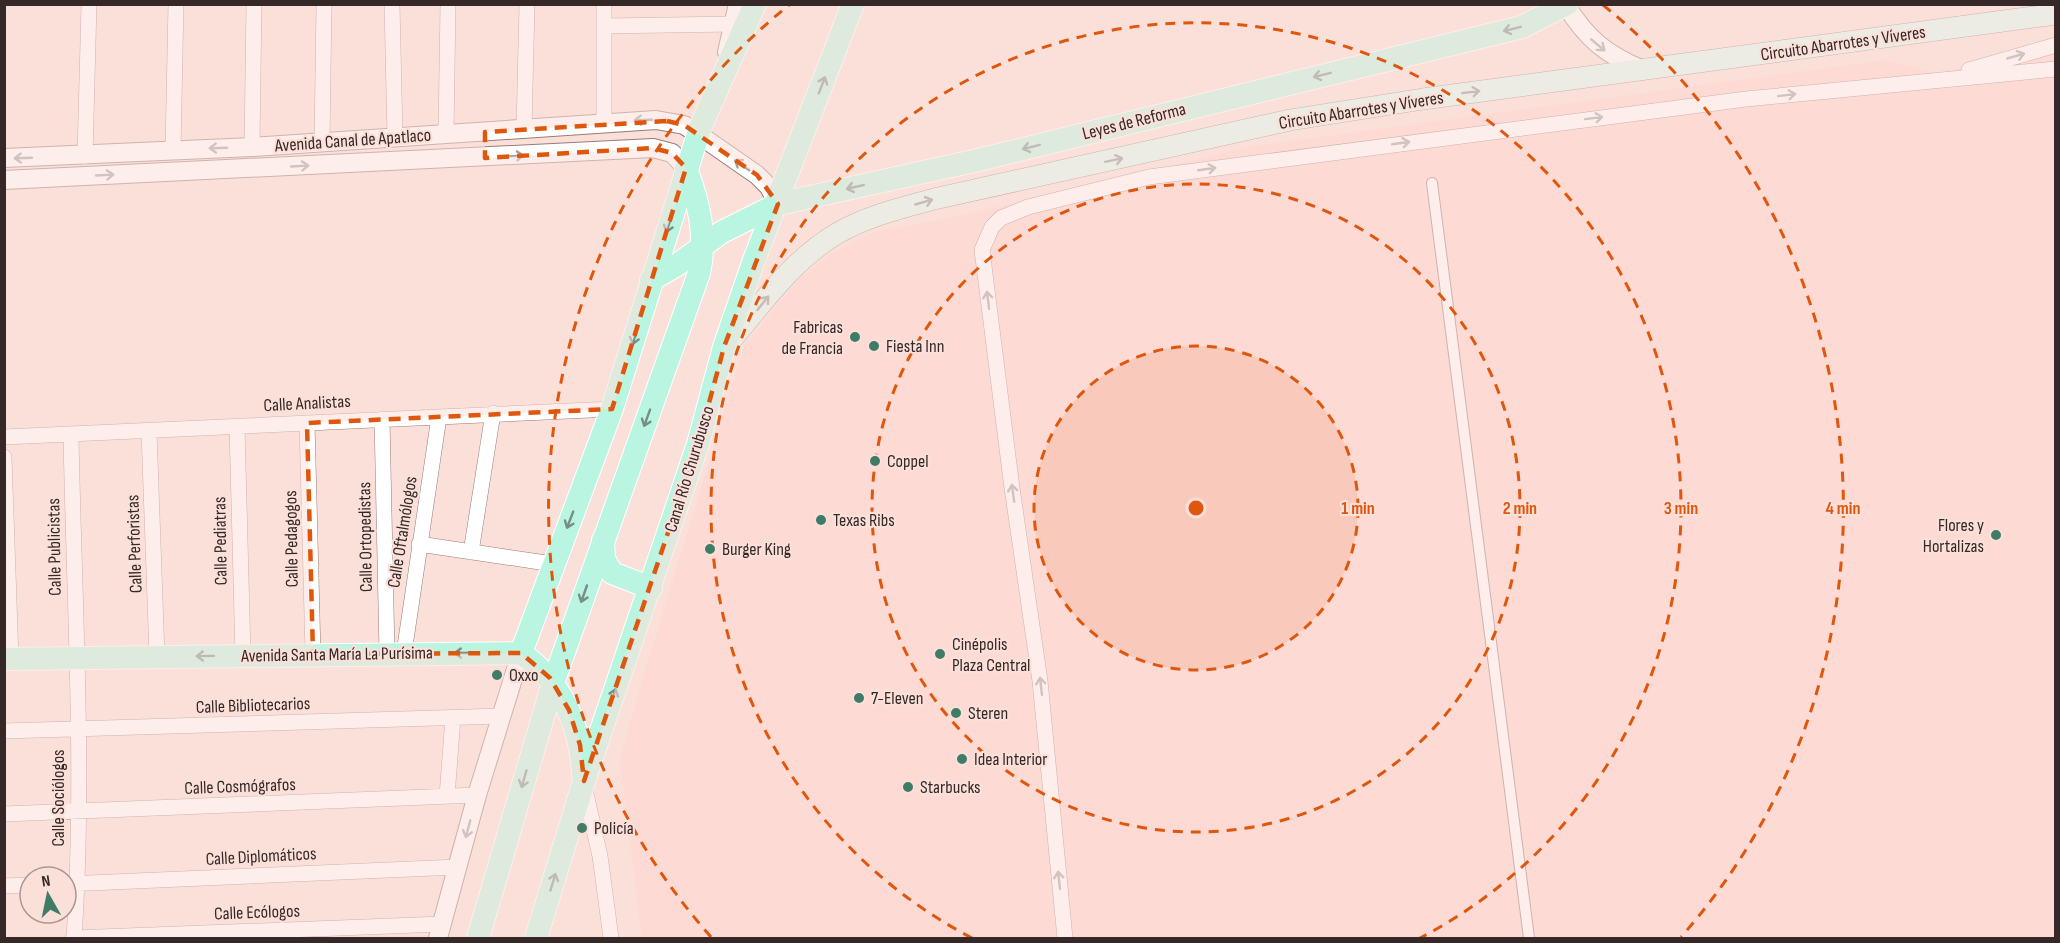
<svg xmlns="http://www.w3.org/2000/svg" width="2060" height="943" font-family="'Sofia Sans Condensed',sans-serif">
  <rect width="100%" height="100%" fill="#fbe0da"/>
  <path fill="#fed3cb" d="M2055,40v898h-1413l-22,-178 21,-76 103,-337 55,-68 34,-26 38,-20 92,-18 290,-69 633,-86 53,14z"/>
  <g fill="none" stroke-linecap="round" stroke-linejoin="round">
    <defs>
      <path id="pedestrian" d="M1432,183l97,755"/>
      <path id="minor" d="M392,4l3,134
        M604,26l129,-2
        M1969,70l87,-25
        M604,123v-119
        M524,130l3,-126
        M446,134l2,-130
        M322,142l2,-138
        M252,147l2,-143
        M173,150l3,-146
        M85,156l4,-152
        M382,419l5,234
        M307,423l6,231
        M237,426l6,229
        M149,431l8,225
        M71,435c3,167 14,336 3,503
        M4,437l608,-28
        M4,457l7,202
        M419,544l134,20
        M471,552l22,-139
        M404,653l35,-236
        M4,731l498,-15
        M584,785l16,71 11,82
        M447,796l6,-78
        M4,814l473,-19
        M66,884l392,-17
        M4,886l26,-1
        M73,938l370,-14
        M1065,938l-25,-257 -28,-193 -30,-238 10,-23 9,-9 27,-11 121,-30 597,-78 310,-30"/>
      <path id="tertiary" d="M1565,4c22,35 40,50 78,66
        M727,52l11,-48
        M4,158l248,-11 404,-27 28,5 14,9 59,41 12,12 9,17
        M4,180l649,-32 19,5 14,15
        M438,938l39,-143 44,-142"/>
      <path id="secondary" d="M725,347c35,-40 66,-87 113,-114 29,-17 64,-25 96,-34l356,-79 133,-21 633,-85"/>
      <path id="primary" d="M651,280l26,-15 45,-33 56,-28 196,-43 548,-134 45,-23
        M603,540l1,19 8,14 39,15
        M521,653l91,-244 88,-281 55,-124
        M4,659l517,-6c40,28 60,73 62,121
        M478,938l75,-255 146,-410c8,-37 0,-70 -13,-105
        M536,938l48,-157 114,-337 26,-97 30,-87 99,-256"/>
    </defs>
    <use href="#pedestrian" stroke="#9a7b75" stroke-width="12"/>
    <use href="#minor" stroke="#9a7b75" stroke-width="16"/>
    <use href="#tertiary" stroke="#9a7b75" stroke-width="20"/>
    <use href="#secondary" stroke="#9a7b75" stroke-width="22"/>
    <use href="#primary" stroke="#fff" stroke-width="24"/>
    <use href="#pedestrian" stroke="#fff" stroke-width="10"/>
    <use href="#minor" stroke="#fff" stroke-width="15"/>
    <use href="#tertiary" stroke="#fff" stroke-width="18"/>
    <use href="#secondary" stroke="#dcfaf0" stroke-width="21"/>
    <use href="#primary" stroke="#b9f5e0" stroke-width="22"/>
  </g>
  <defs><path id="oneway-shaft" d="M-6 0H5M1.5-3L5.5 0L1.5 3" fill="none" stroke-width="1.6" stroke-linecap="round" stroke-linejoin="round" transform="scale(1.5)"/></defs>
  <g stroke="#778e83">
    <use href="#oneway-shaft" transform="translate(1512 29) rotate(166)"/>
    <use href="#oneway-shaft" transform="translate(1322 75) rotate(166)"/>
    <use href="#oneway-shaft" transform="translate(822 85) rotate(-69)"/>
    <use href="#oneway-shaft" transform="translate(1031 147) rotate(166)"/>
    <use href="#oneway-shaft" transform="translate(855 187) rotate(167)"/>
    <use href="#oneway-shaft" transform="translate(669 224) rotate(108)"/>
    <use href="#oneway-shaft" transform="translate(635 336) rotate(106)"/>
    <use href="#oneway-shaft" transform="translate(647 418) rotate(110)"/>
    <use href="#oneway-shaft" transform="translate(570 520) rotate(111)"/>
    <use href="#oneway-shaft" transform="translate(584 594) rotate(109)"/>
    <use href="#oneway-shaft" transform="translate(463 653) rotate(180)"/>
    <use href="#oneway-shaft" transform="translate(205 656) rotate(179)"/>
    <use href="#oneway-shaft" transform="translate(613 697) rotate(-71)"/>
    <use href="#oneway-shaft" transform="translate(524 779) rotate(106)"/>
    <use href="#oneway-shaft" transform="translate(553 882) rotate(-73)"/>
  </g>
  <g stroke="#a49e9d">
    <use href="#oneway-shaft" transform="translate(1598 45) rotate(40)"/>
    <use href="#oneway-shaft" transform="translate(2016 56) rotate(-16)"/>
    <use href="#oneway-shaft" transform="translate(1787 95) rotate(-7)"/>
    <use href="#oneway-shaft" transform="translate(1594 118) rotate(-7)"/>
    <use href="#oneway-shaft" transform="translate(643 120) rotate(178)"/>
    <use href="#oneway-shaft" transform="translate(1401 143) rotate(-8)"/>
    <use href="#oneway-shaft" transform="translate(218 148) rotate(178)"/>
    <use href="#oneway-shaft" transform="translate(515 156) rotate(-3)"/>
    <use href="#oneway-shaft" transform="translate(23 158) rotate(178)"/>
    <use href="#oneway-shaft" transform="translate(742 165) rotate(-145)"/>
    <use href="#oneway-shaft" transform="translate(300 166) rotate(-3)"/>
    <use href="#oneway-shaft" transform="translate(1207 169) rotate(-8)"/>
    <use href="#oneway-shaft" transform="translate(105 175) rotate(-3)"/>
    <use href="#oneway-shaft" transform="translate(988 300) rotate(-97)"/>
    <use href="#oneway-shaft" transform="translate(1013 493) rotate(-98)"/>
    <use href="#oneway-shaft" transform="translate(1041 686) rotate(-96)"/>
    <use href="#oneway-shaft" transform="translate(468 829) rotate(105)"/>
    <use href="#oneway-shaft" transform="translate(1059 880) rotate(-96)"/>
  </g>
  <g stroke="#88918b">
    <use href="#oneway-shaft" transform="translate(1471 92) rotate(-7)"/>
    <use href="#oneway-shaft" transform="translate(1114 160) rotate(-12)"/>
    <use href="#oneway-shaft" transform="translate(924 202) rotate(-16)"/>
    <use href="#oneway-shaft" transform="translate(763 303) rotate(-51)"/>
  </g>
  <path d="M0 0H2060V943H0ZM667,121l17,4 73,50 21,29 -54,143 -26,97 -114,337 -4,-36 -11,-35 -19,-32 -29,-25 -208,1 -6,-231 305,-14 74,-241 -14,-15 -19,-5 -168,10v-26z" fill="#fbe0da" fill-opacity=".55" fill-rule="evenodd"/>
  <path fill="none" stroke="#df570d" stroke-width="4.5" stroke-dasharray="12 8" stroke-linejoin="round" d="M667,121l17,4 73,50 21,29 -54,143 -26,97 -114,337 -4,-36 -11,-35 -19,-32 -29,-25 -208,1 -6,-231 305,-14 74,-241 -14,-15 -19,-5 -168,10v-26z"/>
  <circle cx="1196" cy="508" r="162" fill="#df570d" fill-opacity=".12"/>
  <g fill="none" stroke="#df570d" stroke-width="3" stroke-dasharray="10 8">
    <circle cx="1196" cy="508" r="162"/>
    <circle cx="1196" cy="508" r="324"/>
    <path d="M972 938A485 485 0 1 1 1420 938"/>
    <path d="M711 937A647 647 0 0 1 789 5M1603 5A647 647 0 0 1 1681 937"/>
  </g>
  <g fill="#3f7c67" stroke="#fbe0da" stroke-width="2">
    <circle cx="855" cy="337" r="6"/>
    <circle cx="874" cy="346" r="6"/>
    <circle cx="875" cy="461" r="6"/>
    <circle cx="821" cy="520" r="6"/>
    <circle cx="1996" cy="535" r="6"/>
    <circle cx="710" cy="549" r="6"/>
    <circle cx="940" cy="654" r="6"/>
    <circle cx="497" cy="675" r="6"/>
    <circle cx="859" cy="698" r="6"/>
    <circle cx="956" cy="713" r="6"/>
    <circle cx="962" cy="759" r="6"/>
    <circle cx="908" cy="787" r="6"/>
    <circle cx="582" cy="828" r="6"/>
  </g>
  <g text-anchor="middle" stroke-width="4.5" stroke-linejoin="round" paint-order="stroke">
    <g font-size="18" fill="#352826" stroke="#fbe0da">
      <text transform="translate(1843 43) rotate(-8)" y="6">Circuito Abarrotes y Víveres</text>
      <text transform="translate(1361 110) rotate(-9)" y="6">Circuito Abarrotes y Víveres</text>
      <text transform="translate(1134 121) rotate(-14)" y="6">Leyes de Reforma</text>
      <text transform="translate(353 140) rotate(-4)" y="6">Avenida Canal de Apatlaco</text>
      <text transform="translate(307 403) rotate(-3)" y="6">Calle Analistas</text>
      <text transform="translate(689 469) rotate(-73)" y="6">Canal Río Churubusco</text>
      <text transform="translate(402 532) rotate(-81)" y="6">Calle Oftalmólogos</text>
      <text transform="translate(365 537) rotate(-91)" y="6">Calle Ortopedistas</text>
      <text transform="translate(291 539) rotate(-91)" y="6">Calle Pedagogos</text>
      <text transform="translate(220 541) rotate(-91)" y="6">Calle Pediatras</text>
      <text transform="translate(134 544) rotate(-92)" y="6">Calle Perforistas</text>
      <text transform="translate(54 547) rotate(-91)" y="6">Calle Publicistas</text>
      <text transform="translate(337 654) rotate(-1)" y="6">Avenida Santa María La Purísima</text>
      <text transform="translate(253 705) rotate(-2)" y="6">Calle Bibliotecarios</text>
      <text transform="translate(240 786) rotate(-2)" y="6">Calle Cosmógrafos</text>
      <text transform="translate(58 798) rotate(-90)" y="6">Calle Sociólogos</text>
      <text transform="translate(261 856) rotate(-3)" y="6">Calle Diplomáticos</text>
      <text transform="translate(257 912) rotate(-2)" y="6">Calle Ecólogos</text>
    </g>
    <g font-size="18" fill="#352826" stroke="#fbe0da" text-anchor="start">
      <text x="843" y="333" text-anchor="end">Fabricas<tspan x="843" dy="21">de Francia</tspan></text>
      <text x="886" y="352">Fiesta Inn</text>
      <text x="887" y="467">Coppel</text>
      <text x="833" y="526">Texas Ribs</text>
      <text x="1984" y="531" text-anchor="end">Flores y<tspan x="1984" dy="21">Hortalizas</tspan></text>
      <text x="722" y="555">Burger King</text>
      <text x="952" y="650">Cinépolis<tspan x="952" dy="21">Plaza Central</tspan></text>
      <text x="509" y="681">Oxxo</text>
      <text x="871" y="704">7-Eleven</text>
      <text x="968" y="719">Steren</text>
      <text x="974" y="765">Idea Interior</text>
      <text x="920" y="793">Starbucks</text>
      <text x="594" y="834">Policía</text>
    </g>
  </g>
  <circle cx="1196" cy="508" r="9" fill="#df570d" stroke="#fbe0da" stroke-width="3"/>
  <g font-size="18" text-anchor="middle" font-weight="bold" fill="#df570d" stroke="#fbe0da" stroke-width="4.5" stroke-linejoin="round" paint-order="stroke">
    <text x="1358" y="514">1 min</text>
    <text x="1520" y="514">2 min</text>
    <text x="1681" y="514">3 min</text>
    <text x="1843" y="514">4 min</text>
  </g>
  <rect width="2060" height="943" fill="none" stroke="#352826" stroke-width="12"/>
  <g transform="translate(48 895) rotate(351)"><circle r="28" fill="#fbe0da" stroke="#ac9692" stroke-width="1.5"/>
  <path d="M0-4.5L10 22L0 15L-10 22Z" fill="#3f7c67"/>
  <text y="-9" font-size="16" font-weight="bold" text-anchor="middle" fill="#352826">N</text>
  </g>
</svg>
